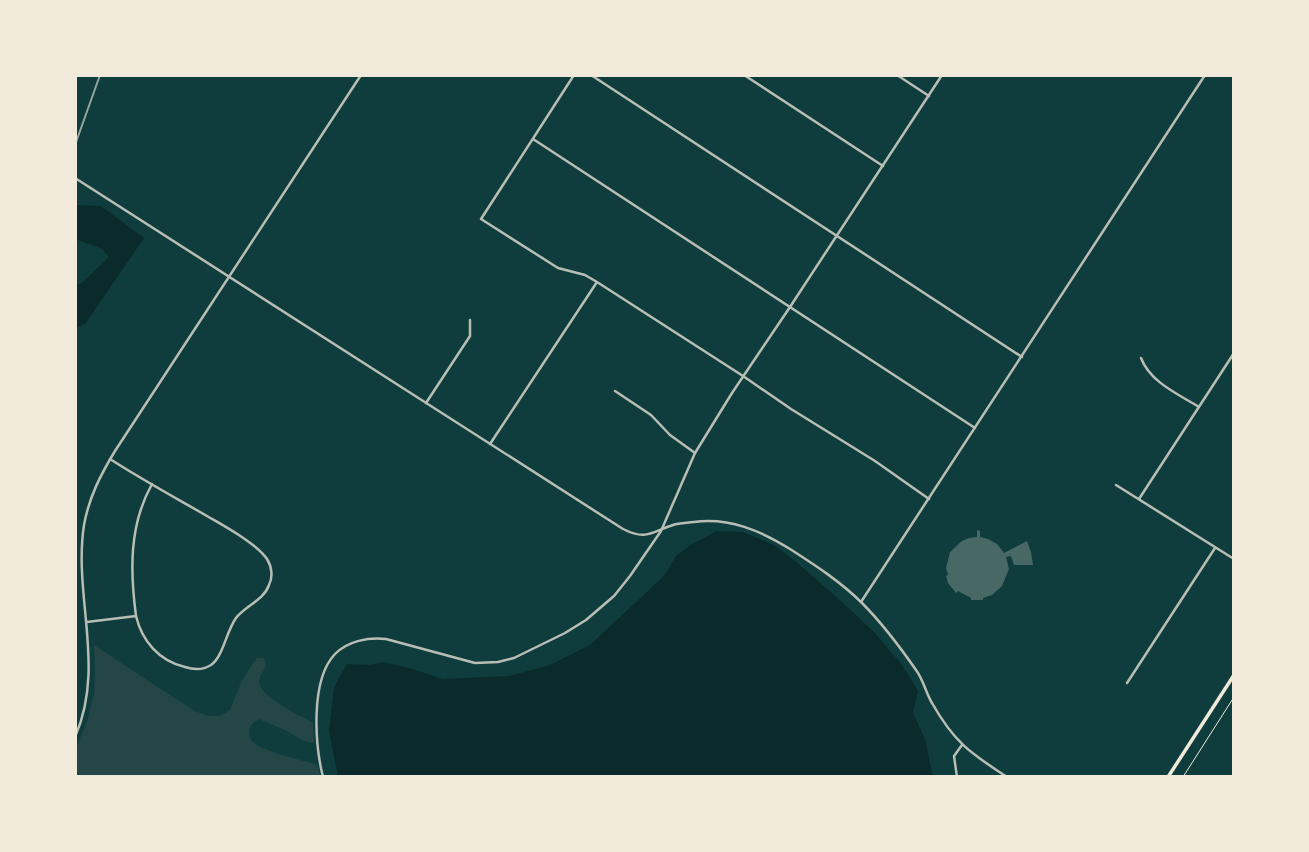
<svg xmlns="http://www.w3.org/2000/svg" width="1309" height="852" font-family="'Space Grotesk',sans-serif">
  <rect width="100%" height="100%" fill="#0f3d3e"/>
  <path fill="#244646" d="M94,645l74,49 29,18 12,4h11l10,-6 11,-27 12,-20 4,-5h7l2,6c-1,5 -6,11 -7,16 -1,17 42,36 54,43l1,20 -10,-2 -17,-10 -28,-12c-6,3 -9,6 -10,13 0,4 1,7 4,10 9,10 50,18 65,23l2,12h-245v-27l12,-28 7,-29 1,-23z"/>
  <path fill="#0a2a2b" d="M75,205l26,1 43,32 -58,85 -11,6v-44l7,-2 27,-26 -7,-8 -27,-10z
    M717,531l26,1 31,13 21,16 47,41 32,30 28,33 16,26 -5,22 12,26 8,38h-595l-9,-46 5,-44 13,-23 22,1 14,-3 30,7 30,10 66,-3 41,-11 40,-20 74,-69 12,-20 16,-12z"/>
  <path fill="#486865" d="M977,530l3,1v6l8,2 9,5 7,9 23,-12 4,11 2,13h-19l-3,-9 -5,1 3,12 -7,17 -10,9 -9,3v2h-12v-2l-13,-7 -2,2 -8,-10 -2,-7 2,-1 -2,-7 4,-16 12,-11 7,-3 8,-1z"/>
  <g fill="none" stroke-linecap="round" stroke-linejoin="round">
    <path stroke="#f1e9da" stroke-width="1" d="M1183,777l51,-80"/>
    <path stroke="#b8beb3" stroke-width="2.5" d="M574,75l-93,144 77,49 27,7 12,7 146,94 48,33 84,52 54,38
      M591,75l431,282
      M744,75l139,91
      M897,75l32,21
      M533,139l442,289
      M1141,358c9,24 37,36 58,49
      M615,391l36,24 19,20 25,18
      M426,403l44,-67v-16
      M490,444l107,-162
      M110,459c31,20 64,38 97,57 17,10 49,27 60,43 5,8 6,18 2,26 -5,15 -24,21 -33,33 -10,14 -13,39 -25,47 -8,5 -17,5 -26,2 -26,-6 -43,-26 -49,-51
      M1116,485l118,74
      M1139,499l95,-146
      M861,602l344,-527
      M87,622l49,-6c-6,-45 -7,-91 16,-132
      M1127,683l88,-135
      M957,777l-3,-21 8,-11"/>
    <path stroke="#b8beb3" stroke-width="2.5" d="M75,178l548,351c24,12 28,3 50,-4 6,-2 14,-2 21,-3 35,-5 67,9 96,27 25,16 51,33 72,54 20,20 38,44 54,67 7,9 10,23 16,33 22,39 38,50 75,74
      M75,737c31,-70 -2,-141 9,-212 5,-28 17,-51 31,-74l246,-376
      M323,777c-8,-32 -13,-97 12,-123 13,-13 33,-17 51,-15l89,24 23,-1 16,-4 51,-25 21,-13 28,-24 16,-20 31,-45 34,-78 37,-60 58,-86 152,-232"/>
    <path stroke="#f1e9da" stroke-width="3.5" d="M1168,777l66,-102"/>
    <path stroke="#97a49c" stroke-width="2" d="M75,145l25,-70"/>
  </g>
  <rect width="1309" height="852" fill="none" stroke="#f1e9da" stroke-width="154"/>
</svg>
